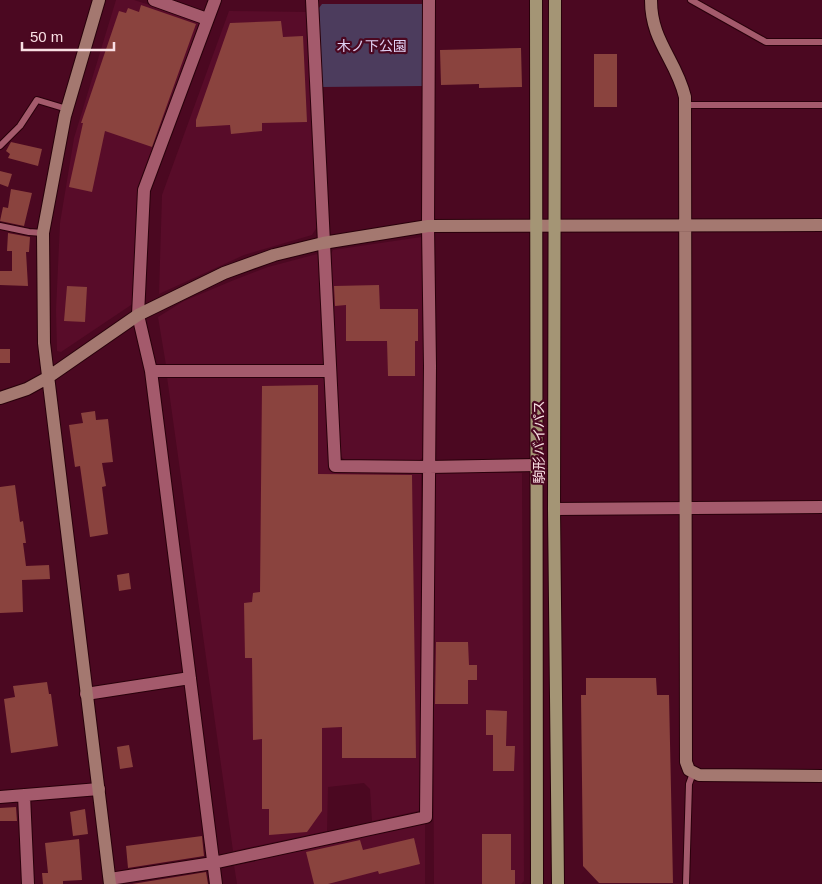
<svg xmlns="http://www.w3.org/2000/svg" width="822" height="884" font-family="Helvetica,'Noto Sans JP',sans-serif">
  <rect width="100%" height="100%" fill="#4b0821"/>
  <path fill="#580c29" d="M116,0h18l63,20 3,5 -61,164 -5,114 -73,49 -4,-1 -1,-41 4,-87 14,-85z
    M229,11l78,1 10,215 -5,8 -68,20 -85,39 3,-99z
    M421,237l4,5v213l-6,6 -74,-1 -6,-5 -8,-201 2,-4z
    M317,254l3,3 4,105 -3,4 -155,-1 -8,-48 26,-16 50,-21 34,-13z
    M167,377h155l3,4 5,90 91,1 1,335 -4,4 -46,10 -2,-32 -6,-6 -36,4 -1,44 -94,20z
    M435,472l87,1 2,408 -3,3h-87l-2,-407z
    M425,822v62h-188l-3,-19z"/>
  <path fill="#4c3c5d" d="M322,4h100l2,3 -1,79 -101,1 -3,-79z"/>
  <path fill="#8a433e" d="M141,5l55,19 -44,123 -47,-16 -13,61 -23,-5 14,-64h-2l38,-112 7,2 2,-5 11,4z
    M281,21l2,16 20,-1 4,86 -45,1v8l-31,3 -1,-9 -34,2v-7l34,-97z
    M521,48l1,39 -43,1v-4l-38,1 -1,-35z
    M594,54h23v53h-23z
    M11,142l31,7 -4,17 -30,-8 2,-4 -4,-3z
    M0,171l12,3 -4,13 -8,-3z
    M11,189l21,4 -8,33 -24,-5 3,-14 5,1z
    M8,233l22,4 -1,15h-3l2,34 -28,-1v-14h12v-20h-5z
    M379,285l1,24h38v32h-3v35h-27l-1,-35h-41v-36l-11,1 -1,-20z
    M67,286l20,1 -2,35 -21,-1z
    M0,349h10v14h-10z
    M318,385v89l94,1 4,283h-74v-31l-20,1v83l-15,21 -38,3v-26h-7v-70l-9,1 -1,-82h-7l-1,-55 8,-1 1,-9 7,-1 2,-206z
    M95,411l1,9 12,-1 5,43 -11,1 4,23 -4,1 6,47 -18,3 -10,-71 -5,1 -6,-42 14,-2 -2,-10z
    M15,485l5,37 3,-1 3,22h-3l3,23 23,-1 1,14 -28,1 1,32 -23,1v-126z
    M129,573l2,16 -12,2 -2,-16z
    M436,642h32l1,23h8v15h-9v24h-33z
    M586,678h70l1,17h12l4,188h-74l-16,-17 -2,-171h5z
    M47,682l2,12h2l7,52 -47,7 -7,-54 11,-2 -2,-11z
    M486,710l21,1 -1,35h9l-1,25h-21v-36h-7z
    M129,745l4,22 -13,2 -3,-22z
    M16,807l1,14h-17v-13z
    M85,809l3,25 -15,2 -3,-24z
    M482,834h29v36h4v14h-33z
    M202,836l2,20 -76,12 -2,-22z
    M414,838l6,26 -41,10 -1,-3 -50,13h-14l-8,-32 54,-12 3,10z
    M79,839l3,41 -19,1v3h-20l-1,-11h6l-3,-30z
    M206,872l2,12h-76z"/>
  <g fill="none" stroke-linecap="round" stroke-linejoin="round">
    <defs>
      <path id="lane" d="M691,0l75,42h56
        M685,105h137
        M0,146l20,-20 17,-26 30,9
        M0,226l29,6 14,1
        M686,884l3,-100 4,-11"/>
      <path id="street" d="M154,0l53,19
        M215,0l-71,190 -6,125 13,56 65,513
        M312,0l23,466 94,1 108,-2
        M151,371h179
        M554,509l268,-2
        M86,694l104,-16
        M24,795l4,89
        M0,797l99,-8
        M110,879l103,-16 213,-46 4,-451 -2,-140 1,-226"/>
      <path id="secondary" d="M99,0l-34,116 -22,117 1,110 66,541
        M651,0c0,42 25,59 34,97l1,665 3,8 10,5 123,1
        M0,398l27,-9 20,-11 91,-63 86,-42 50,-18 49,-12 105,-17 394,-1"/>
      <path id="primary" d="M536,0l1,884
        M555,0l-1,509 4,375"/>
    </defs>
    <use href="#lane" stroke="#29000b" stroke-width="8"/>
    <use href="#street" stroke="#29000b" stroke-width="14"/>
    <use href="#secondary" stroke="#29000b" stroke-width="14"/>
    <use href="#primary" stroke="#29000b" stroke-width="14"/>
    <use href="#lane" stroke="#a45a6c" stroke-width="6"/>
    <use href="#street" stroke="#a45a6c" stroke-width="12"/>
    <use href="#secondary" stroke="#a47870" stroke-width="12"/>
    <use href="#primary" stroke="#a49575" stroke-width="12"/>
  </g>
  <g text-anchor="middle" stroke-width="4.5" stroke-linejoin="round" paint-order="stroke">
    <g font-size="14" fill="#e0d0f3" stroke="#4b0821">
      <text x="372" y="51">木ノ下公園</text>
    </g>
    <g font-size="14" fill="#f9dfe4" stroke="#4b0821">
      <text transform="translate(539 442) rotate(-90)" y="5">駒形バイパス</text>
    </g>
  </g>
  <path d="M22 42v8h92v-8" fill="none" stroke="#f9dfe4" stroke-width="2.5"/>
  <text x="30" y="42" font-size="15" fill="#f9dfe4" stroke="#4b0821" stroke-width="4" paint-order="stroke">50 m</text>
</svg>
